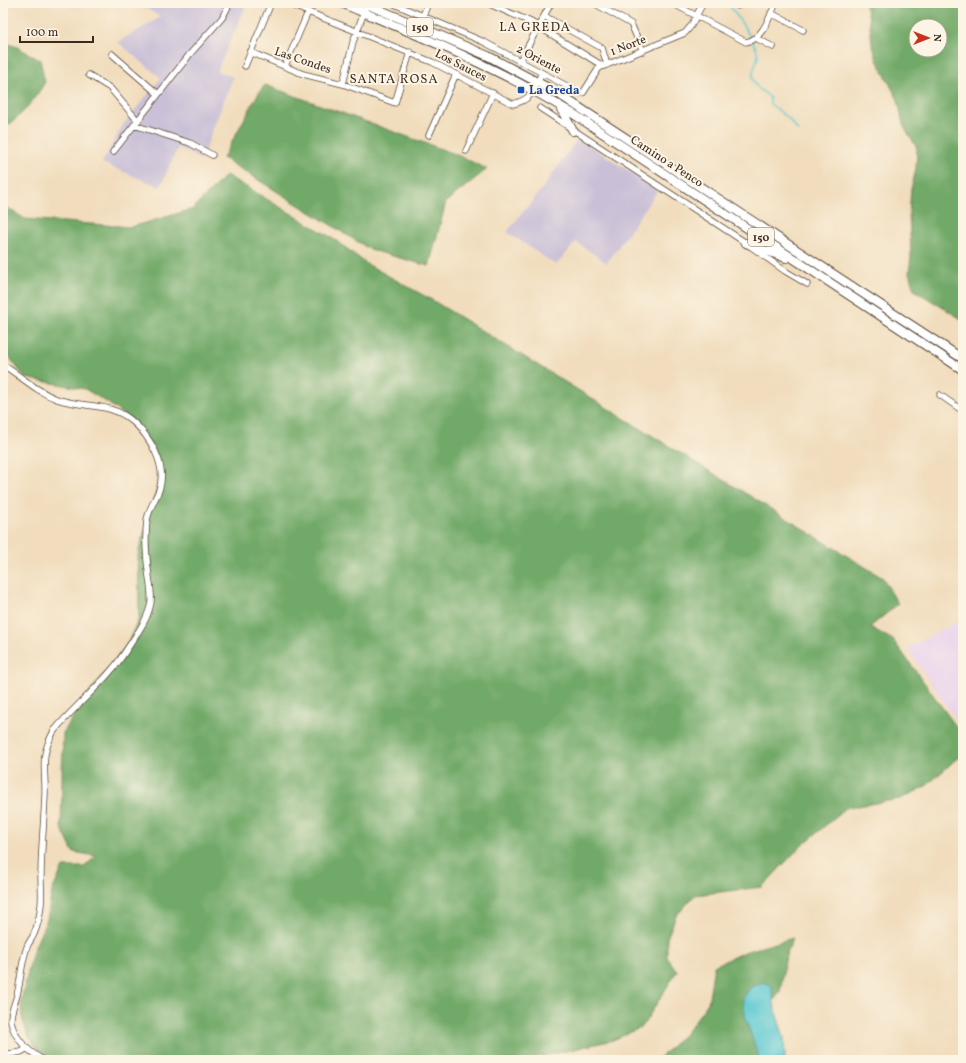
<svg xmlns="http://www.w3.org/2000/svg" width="966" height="1063" font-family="Vollkorn,serif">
  <rect width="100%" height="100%" fill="#fcf5e5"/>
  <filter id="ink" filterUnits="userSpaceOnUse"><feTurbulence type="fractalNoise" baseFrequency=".025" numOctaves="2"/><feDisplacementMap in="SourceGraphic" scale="8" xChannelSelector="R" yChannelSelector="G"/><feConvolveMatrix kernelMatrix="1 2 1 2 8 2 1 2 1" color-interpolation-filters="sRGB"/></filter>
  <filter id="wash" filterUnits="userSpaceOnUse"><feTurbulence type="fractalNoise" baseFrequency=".012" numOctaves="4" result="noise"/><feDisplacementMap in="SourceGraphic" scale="16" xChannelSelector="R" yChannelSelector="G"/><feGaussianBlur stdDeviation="0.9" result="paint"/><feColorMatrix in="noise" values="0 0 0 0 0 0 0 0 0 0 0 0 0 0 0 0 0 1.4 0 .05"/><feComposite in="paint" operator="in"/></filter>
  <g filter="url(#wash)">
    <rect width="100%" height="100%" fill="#f1ddbd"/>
    <path fill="#e9d2ee" d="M963,619v110l-56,-81z"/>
    <path fill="#c9bfd7" d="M122,3h125l-30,68 16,6 -32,83 -23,-13 -18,40 -58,-24 21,-38 38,-47 -43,-36 43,-25 -14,-8z
      M578,138l80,52 -51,73 -31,-21 -20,23 -49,-33 37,-46z"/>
    <path fill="#71a968" stroke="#566a43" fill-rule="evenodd" d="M864,3h99v317l-49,-30 -5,-17 2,-17 -2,-43 2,-24 5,-20 1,-21 -14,-23 -5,-25 -21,-40 -5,-17 -3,-26zM916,26h24v24h-24z
      M3,42l14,5 23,13 5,22c-8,14 -27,39 -42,46z
      M265,85l190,69 32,15 -41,33 -17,64 -58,-16 -148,-92 35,-64z
      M226,175l108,64 33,25 65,36 451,278 15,26 -28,23 23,13 70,96v17l-38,34 -25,12 -54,9 -47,40 -37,39 -67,8 -19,21 -9,22v19l10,14 -35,56 -29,13 -69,16 -22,4h-463l-18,-7 -13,-17 -6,-19 -1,-16 12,-50 14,-32 5,-28 11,-24h21l12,-11 -23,-4 -12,-25 2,-94 25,-39 38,-48 13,-28 -1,-64 22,-76 -1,-16 -15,-26 -14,-16 -22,-17 -23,-14 -60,-11 -18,-24 -4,-15v-134l22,14 106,8 62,-18z
      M793,938l-7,17 -6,37 -13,17 13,51h-123l28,-26 23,-31 6,-37 30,-14z"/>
    <path fill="#5cc9d2" stroke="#4c7a78" d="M763,982l8,3 4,25 9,27 1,23h-25l-14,-40 -3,-21 7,-11z"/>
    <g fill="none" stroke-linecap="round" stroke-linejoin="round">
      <path stroke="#5cc9d2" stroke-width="1.5" d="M728,3c9,14 24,33 29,48 5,13 -13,20 1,37 4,4 9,6 12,10v6l18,14 10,13"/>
    </g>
  </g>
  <g filter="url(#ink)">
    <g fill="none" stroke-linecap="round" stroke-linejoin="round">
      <defs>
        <path id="minor" d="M286,3l146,59 81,42c20,-5 20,-14 29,-31
          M392,3l92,39 96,51h3l16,-25 86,-35 6,-7 12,-23
          M487,3l44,19 72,44
          M594,3l37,21 12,27
          M672,3l74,39c16,-2 24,-26 30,-39
          M738,6l1,-3
          M771,13l32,17
          M423,16l5,-13
          M544,16l58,32 5,17
          M756,38l17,9
          M250,52l53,22 40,10 52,19 15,-51
          M112,54l46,40
          M520,61l31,-58
          M245,66l26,-63
          M285,66l23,-54
          M89,75l21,13 28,33
          M343,84l10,-42 14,-38
          M540,108l206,135 39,28 22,13
          M134,125l56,18 22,12
          M429,135l27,-61
          M466,151l27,-58
          M113,152l77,-98 32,-36 8,-15
          M3,365c18,11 34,27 54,34 25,9 53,3 74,21 18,15 37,45 28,70 -4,10 -10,19 -12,30 -2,16 -1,33 1,49 1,11 4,21 3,33 -2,13 -9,24 -16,35 -8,12 -15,24 -25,35 -17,20 -39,38 -56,59 -15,27 -8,36 -9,64 -1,28 -4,55 -4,82 0,9 1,19 0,28 -1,9 -3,20 -7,29 -2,5 -6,9 -7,13 -6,16 -6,33 -10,48 -2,9 -7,17 -6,26 3,18 17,30 32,39
          M940,395l23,16
          M3,1055l18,-3 5,-3"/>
        <path id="highway" d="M341,3c81,34 159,65 234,112l388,255
          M364,3l124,53 66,35 409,268
          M559,105l14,26
          M746,243l40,15"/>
      </defs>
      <use href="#minor" stroke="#564536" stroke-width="7"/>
      <use href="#highway" stroke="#564536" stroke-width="10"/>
      <use href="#minor" stroke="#fff" stroke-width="5.5"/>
      <use href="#highway" stroke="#fff" stroke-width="8"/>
    </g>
  </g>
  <rect fill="#1a4fb4" stroke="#fcf5e5" stroke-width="1.5" x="517" y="86" width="8" height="8" rx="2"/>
  <g text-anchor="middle" stroke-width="4" stroke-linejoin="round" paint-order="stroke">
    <g fill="#fcf5e5" stroke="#75675a" stroke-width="1">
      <rect x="407" y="18" width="26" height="18" rx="3"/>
      <rect x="748" y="228" width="26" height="18" rx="3"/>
    </g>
    <g font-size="11" font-weight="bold" fill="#3b2a1e">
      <text x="420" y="31">150</text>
      <text x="761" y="241">150</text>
    </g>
    <g font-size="12" fill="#3b2a1e" stroke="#fcf5e5">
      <text transform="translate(628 45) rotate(-21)" y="4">1 Norte</text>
      <text transform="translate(539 59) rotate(28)" y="4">2 Oriente</text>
      <text transform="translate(303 60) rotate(19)" y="4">Las Condes</text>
      <text transform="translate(461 65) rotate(27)" y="4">Los Sauces</text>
      <text transform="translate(667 161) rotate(33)" y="4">Camino a Penco</text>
    </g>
    <g font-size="12" font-weight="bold" fill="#164399" stroke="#fcf5e5" text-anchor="start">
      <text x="529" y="94">La Greda</text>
    </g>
    <g font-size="13" letter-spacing="1" fill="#3b2a1e" stroke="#fcf5e5">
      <text x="535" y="31">LA GREDA</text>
      <text x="394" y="83">SANTA ROSA</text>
    </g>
  </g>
  <rect width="966" height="1063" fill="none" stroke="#fcf5e5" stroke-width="16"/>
  <g transform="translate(928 38) rotate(90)"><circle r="19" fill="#fcf5e5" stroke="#afa495"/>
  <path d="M0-3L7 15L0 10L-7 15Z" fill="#c8321e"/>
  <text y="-6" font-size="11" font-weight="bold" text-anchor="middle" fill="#3b2a1e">N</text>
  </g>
  <path d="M20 36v6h73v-6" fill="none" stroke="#3b2a1e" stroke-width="2"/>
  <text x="26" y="36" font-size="12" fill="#3b2a1e" stroke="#fcf5e5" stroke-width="3" paint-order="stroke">100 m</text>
</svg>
